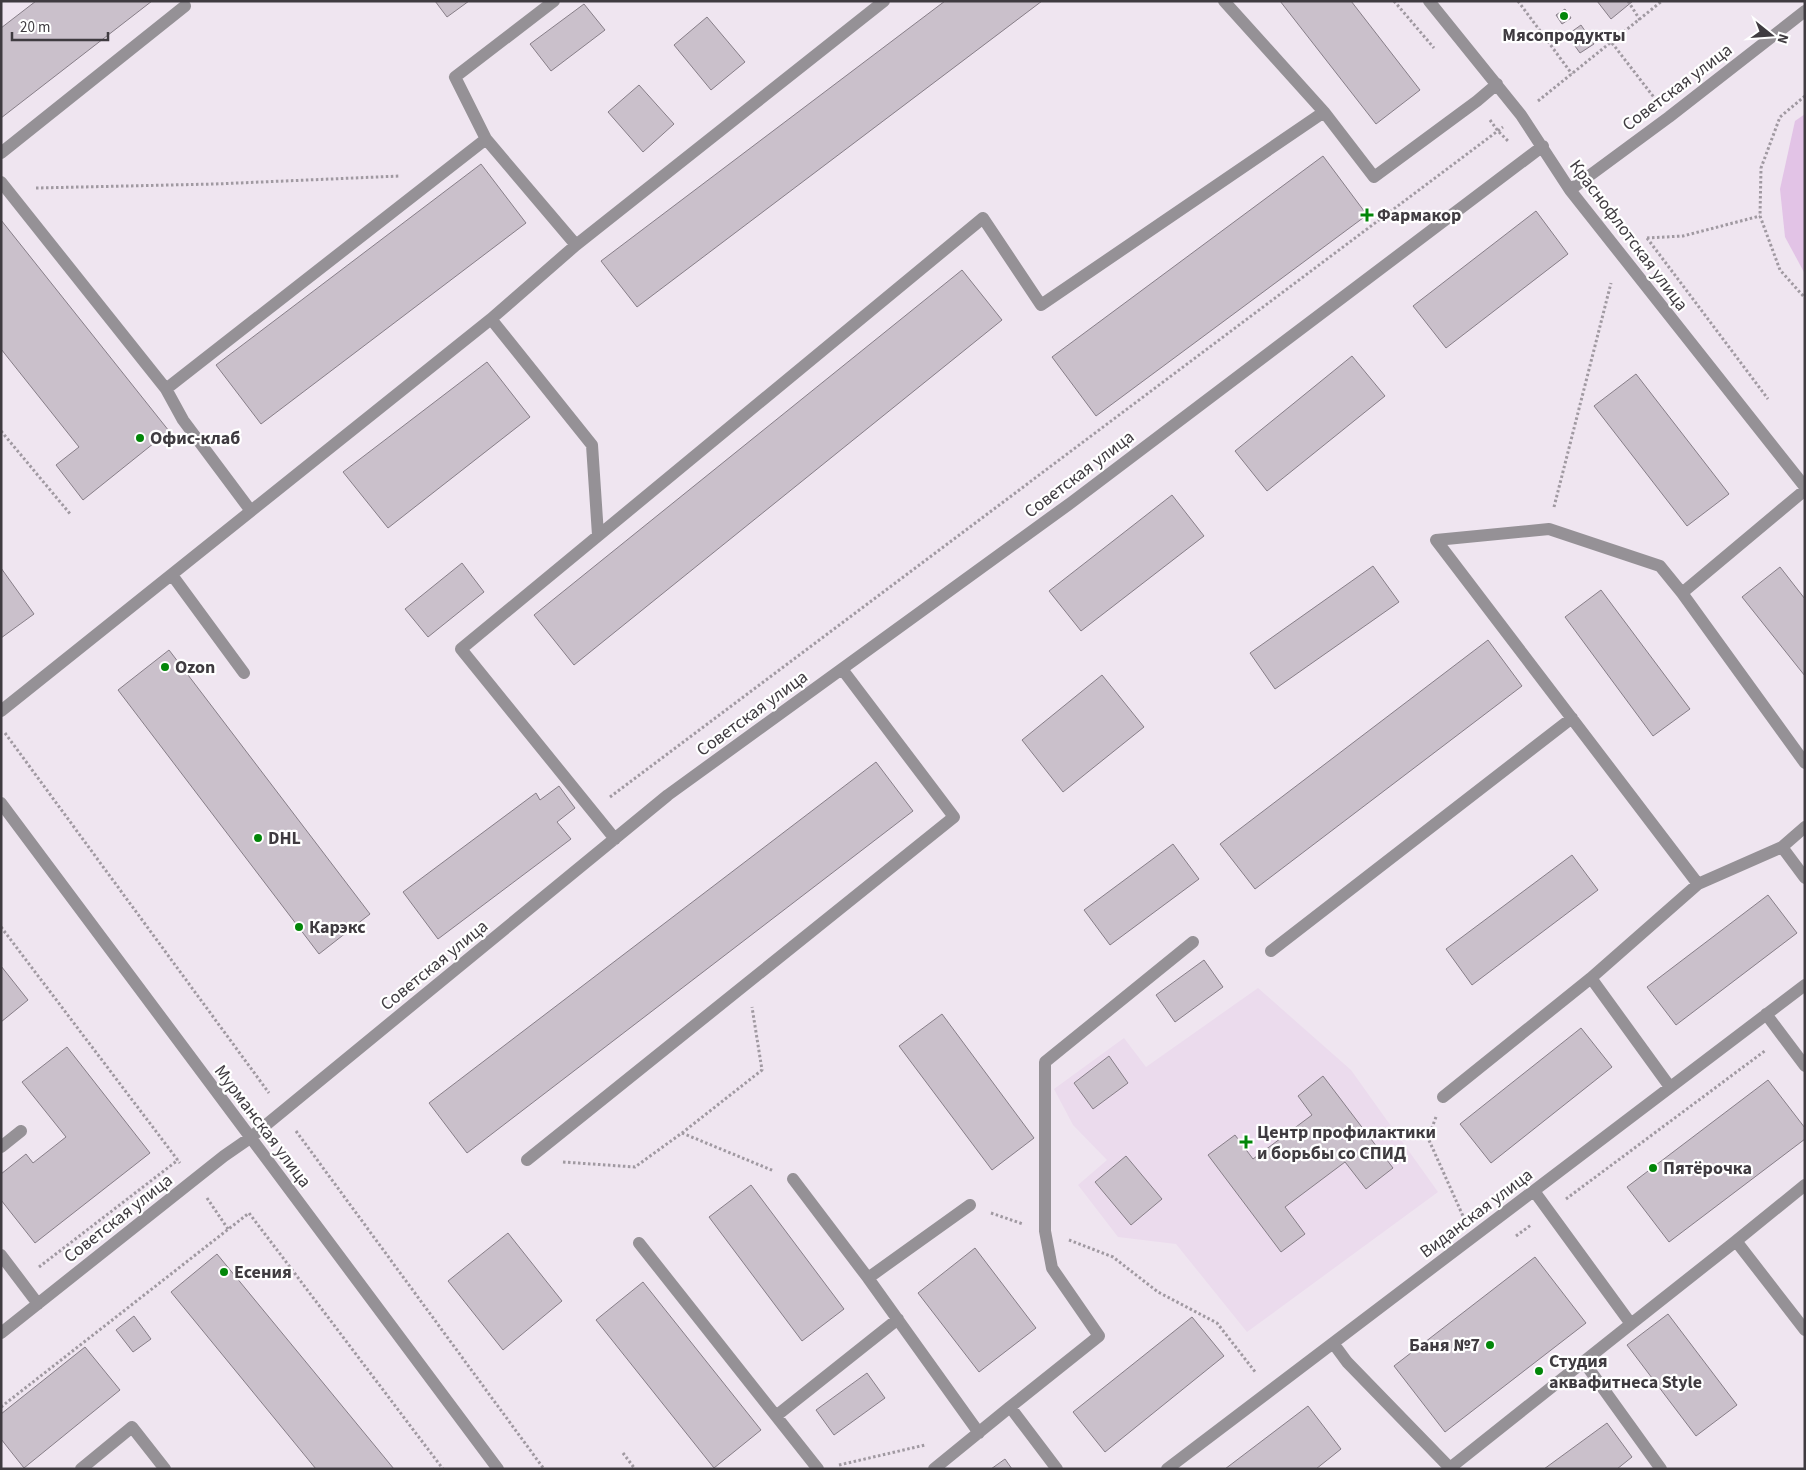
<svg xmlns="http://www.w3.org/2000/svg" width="1806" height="1470" font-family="'Source Sans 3',sans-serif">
  <rect width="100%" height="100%" fill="#efe5f0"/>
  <path fill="#ebdbed" d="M1258,988l93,82 87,122 -191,140 -71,-88 -58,-7 -40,-52 29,-25 -34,-35 -19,-36 70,-51 22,29z"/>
  <path fill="#e2c3e6" d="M1805,114v160l-20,-37 -5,-48 15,-68z"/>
  <path fill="#cac0cb" stroke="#877e88" d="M36,1h116l-151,117v-90z
    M435,1h34l-22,16z
    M945,1h97l-405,306 -36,-46z
    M1280,1h71l69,89 -44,34z
    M1597,1h36l-22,18z
    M584,4l21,26 -54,41 -21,-27z
    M1565,9l6,9 -9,6 -6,-9z
    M707,17l38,45 -34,28 -37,-45z
    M1581,25l13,19 -14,9 -13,-18z
    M639,85l35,39 -31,28 -35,-40z
    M1323,156l44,59 -271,201 -44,-59z
    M481,164l45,59 -265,201 -45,-59z
    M1536,211l32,43 -122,94 -33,-42z
    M1,220l168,211 -86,69 -27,-35 23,-18 -78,-98z
    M962,270l40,50 -428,345 -40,-50z
    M1352,356l33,40 -118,95 -32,-40z
    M487,362l43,55 -142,111 -45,-56z
    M1636,374l93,120 -42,32 -93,-120z
    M1172,495l32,41 -123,95 -32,-40z
    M462,563l22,29 -56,45 -23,-28z
    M1373,566l26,36 -124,87 -25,-36z
    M1780,567l25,32v77l-63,-79z
    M1,568l33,46 -33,24z
    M1601,590l89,119 -37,27 -88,-119z
    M1488,640l34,46 -267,203 -35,-45z
    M169,650l201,264 -51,40 -201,-264z
    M1102,675l42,52 -81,65 -41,-52z
    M876,762l37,49 -446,342 -38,-50z
    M559,786l16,22 -18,14 14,17 -133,100 -35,-47 133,-99 4,7z
    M1173,844l26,35 -89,66 -26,-35z
    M1572,855l26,35 -126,95 -26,-36z
    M1768,895l29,38 -121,92 -29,-38z
    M1204,960l19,27 -48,35 -19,-27z
    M1,966l27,34 -27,22z
    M942,1014l92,124 -42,32 -93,-124z
    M1581,1028l31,39 -121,96 -31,-39z
    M67,1047l83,106 -115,90 -34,-43v-26l25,-20 7,9 33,-26 -44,-55z
    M1109,1056l19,27 -35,26 -19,-26z
    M1323,1076l70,92 -27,21 -21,-27 -60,45 20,27 -24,18 -73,-97 27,-20 18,24 59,-44 -14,-19z
    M1768,1080l37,48v11l-136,103 -42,-55z
    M1126,1156l36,43 -31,26 -36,-43z
    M751,1185l93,124 -42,32 -93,-124z
    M508,1233l54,68 -59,49 -55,-69z
    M975,1248l61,80 -57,44 -61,-79z
    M217,1254l177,215h-78l-145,-177z
    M1535,1257l51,66 -141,109 -51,-66z
    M643,1282l118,148 -47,38 -118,-148z
    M1668,1314l69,91 -41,31 -69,-91z
    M134,1316l17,23 -18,13 -17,-22z
    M1192,1317l32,39 -119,96 -32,-40z
    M85,1347l35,43 -96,78 -23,-29v-25z
    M867,1373l18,25 -51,37 -18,-25z
    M1308,1406l33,43 -25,20h-91z
    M1607,1423l25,34 -15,12h-73z
    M1005,1459l7,10h-21z"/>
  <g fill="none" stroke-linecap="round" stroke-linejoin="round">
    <path stroke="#a099a1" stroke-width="3" stroke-dasharray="2.5 2.5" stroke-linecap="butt" d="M1394,1l40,47
      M1518,1l54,73
      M1628,1l12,19
      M1612,43l44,57
      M1805,96l-25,21 -19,51 -1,48 20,54 25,28
      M1538,101l124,-100
      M1490,120l8,11 11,11
      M36,188l179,-4 185,-8
      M1647,238l121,161
      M1647,238l36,-2 77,-20
      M1,431l70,84
      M1554,507l57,-224
      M5,733l264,360
      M610,797l893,-670
      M1,927l179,236
      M1436,1117l-8,21 35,78
      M296,1131l248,338
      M682,1133l92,38
      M563,1162l72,5 47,-34 80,-63 -10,-63
      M207,1198l21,31
      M1566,1199l200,-149
      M991,1213l32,11
      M1516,1236l15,-11
      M1069,1240l44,17 45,35 59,31 39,50
      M39,1267l139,-107
      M1,1407l248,-194 194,256
      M623,1453l12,16
      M839,1465l86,-20"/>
    <path stroke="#959196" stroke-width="12" d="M1224,1l100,111
      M1429,1l92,114 49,75 235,297
      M486,139l-31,-62 99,-76
      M1,153l184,-147
      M1,182l165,207
      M1570,190l99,-73 136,-106
      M491,319l101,126 6,90
      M251,511l-68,-91 -17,-31 320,-250 90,106
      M172,575l72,98
      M1682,593l123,170
      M1,711l490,-392 85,-74 308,-244
      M1,803l497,666
      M1805,827l-23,20 23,31
      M615,839l-154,-190 522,-431 58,87 283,-193 50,65 103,-76 20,-17
      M1698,884l-262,-344 113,-11 111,37 22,27 123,-103
      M1271,951l301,-233
      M1766,1014l39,52
      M1670,1087l-79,-109 107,-94 84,-37
      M1443,1097l148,-119
      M1,1147l20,-16
      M527,1160l427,-343 -112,-148
      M793,1179l75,99
      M1805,1185l-69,56 69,89
      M970,1205l-102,73 111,155
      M639,1243l179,226
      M1,1255l37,49
      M1631,1324l105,-83
      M1,1333l223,-177 26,-18 418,-343 404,-293 471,-356
      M1333,1343l14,19 103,106 181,-144 -97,-133
      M1584,1362l77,107
      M1010,1407l89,-71 -47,-68 -7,-37v-169l148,-120
      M776,1416l122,-97
      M81,1469l51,-42 33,42
      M934,1469l76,-62 47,62
      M1167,1469l638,-484"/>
  </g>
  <g fill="#028609" stroke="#fff" stroke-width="2">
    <circle cx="1564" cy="16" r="5"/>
    <path d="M1364.5 207.5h5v5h5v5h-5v5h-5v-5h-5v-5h5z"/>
    <circle cx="140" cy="438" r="5"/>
    <circle cx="165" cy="667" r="5"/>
    <circle cx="258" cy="838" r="5"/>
    <circle cx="299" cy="927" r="5"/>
    <path d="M1243.5 1134.5h5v5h5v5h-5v5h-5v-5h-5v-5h5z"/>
    <circle cx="1653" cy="1168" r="5"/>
    <circle cx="224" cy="1272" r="5"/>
    <circle cx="1490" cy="1345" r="5"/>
    <circle cx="1539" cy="1371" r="5"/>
  </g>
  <g text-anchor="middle" stroke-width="4.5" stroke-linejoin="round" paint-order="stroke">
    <g font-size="18" font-weight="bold" fill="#3f3b40" stroke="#fff" text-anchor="start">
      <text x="1564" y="41" text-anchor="middle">Мясопродукты</text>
      <text x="1377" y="221">Фармакор</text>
      <text x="150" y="444">Офис-клаб</text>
      <text x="175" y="673">Ozon</text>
      <text x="268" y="844">DHL</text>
      <text x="309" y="933">Карэкс</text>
      <text x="1257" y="1138">Центр профилактики<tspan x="1257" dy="21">и борьбы со СПИД</tspan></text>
      <text x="1663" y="1174">Пятёрочка</text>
      <text x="234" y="1278">Есения</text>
      <text x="1480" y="1351" text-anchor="end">Баня №7</text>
      <text x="1549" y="1367">Студия<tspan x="1549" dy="21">аквафитнеса Style</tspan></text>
    </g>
    <g font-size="18" fill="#3f3b40" stroke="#fff">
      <text transform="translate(1677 87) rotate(-37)" y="6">Советская улица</text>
      <text transform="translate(1629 235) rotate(53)" y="6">Краснофлотская улица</text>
      <text transform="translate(1079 474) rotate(-37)" y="6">Советская улица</text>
      <text transform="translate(752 713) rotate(-36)" y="6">Советская улица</text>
      <text transform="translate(434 965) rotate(-39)" y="6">Советская улица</text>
      <text transform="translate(263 1126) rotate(53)" y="6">Мурманская улица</text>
      <text transform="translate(1476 1213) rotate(-37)" y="6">Виданская улица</text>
      <text transform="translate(118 1218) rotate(-38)" y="6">Советская улица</text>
    </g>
  </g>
  <rect width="1806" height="1470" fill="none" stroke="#3f3b40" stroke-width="5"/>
  <g transform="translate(1771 35) rotate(107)" stroke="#ffffff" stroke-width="4" paint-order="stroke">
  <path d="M0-4L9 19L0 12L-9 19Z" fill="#3f3b40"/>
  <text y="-8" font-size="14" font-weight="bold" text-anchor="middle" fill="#3f3b40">N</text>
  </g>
  <path d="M12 32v8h96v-8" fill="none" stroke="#3f3b40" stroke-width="2.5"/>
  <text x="20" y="32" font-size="15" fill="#3f3b40" stroke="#ffffff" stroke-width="4" paint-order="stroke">20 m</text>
</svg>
